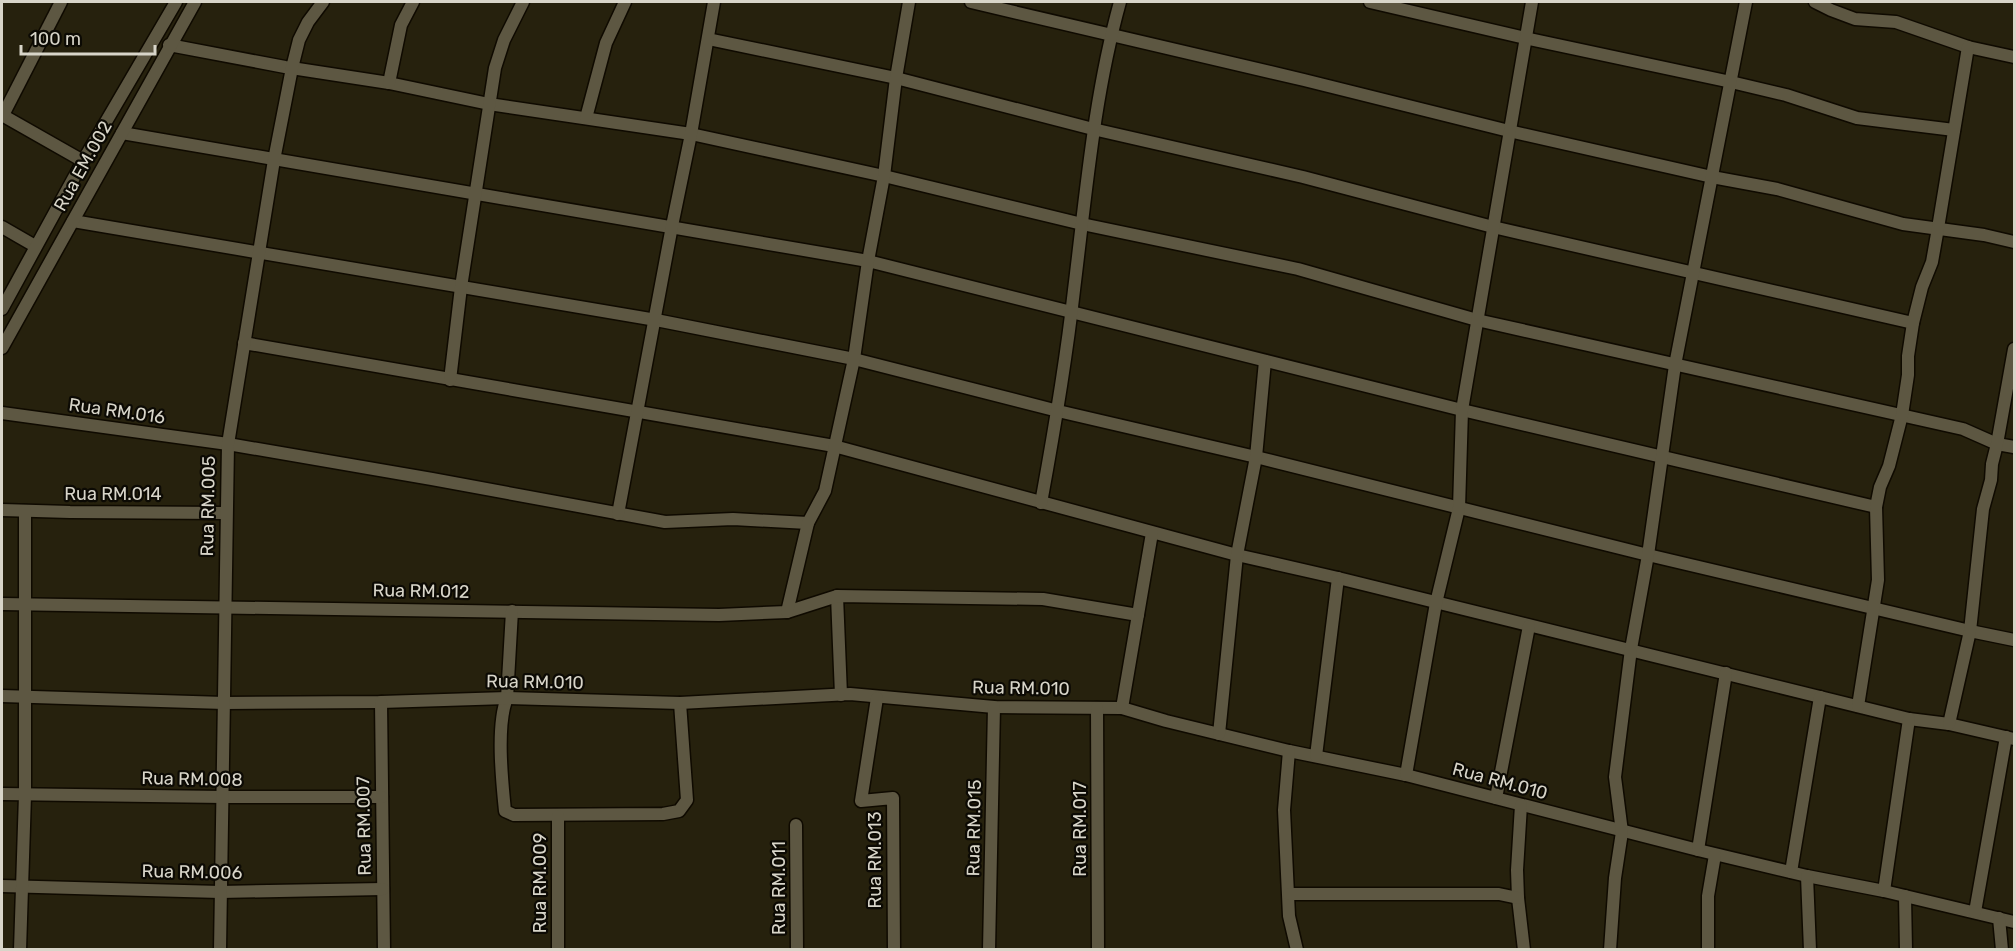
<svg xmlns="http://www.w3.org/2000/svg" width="2016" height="951" font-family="Rubik,sans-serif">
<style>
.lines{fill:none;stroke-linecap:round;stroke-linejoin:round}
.minor-casing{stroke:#0f0a00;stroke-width:15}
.minor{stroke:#5d5742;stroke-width:12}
.labels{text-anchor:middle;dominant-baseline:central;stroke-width:4.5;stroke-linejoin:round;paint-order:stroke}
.street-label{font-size:18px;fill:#d8d5c9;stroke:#0c0a04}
</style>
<rect width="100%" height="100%" fill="#26210d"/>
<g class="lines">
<defs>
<g id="minor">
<path d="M971 2 1304 80 1509 131 1712 177 1777 189 1903 224 1984 235 2014 242"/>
<path d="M1370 2 1525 38 1731 82 1786 95 1857 118 1954 130"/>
<path d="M1815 2 1831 10 1855 19 1896 22 1968 47 2014 57"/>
<path d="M708 39 896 78 1093 129 1303 177 1493 227 1913 323"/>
<path d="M169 45 285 67 389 83 489 104 691 134 884 176 1082 224 1298 269 1477 320 1963 429 1997 444 2014 447"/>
<path d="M389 83 401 25 413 2"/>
<path d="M2 115 83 161"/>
<path d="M3 115 61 2"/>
<path d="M586 118 606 43 625 2"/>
<path d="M122 133 868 261 1462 410 1876 507"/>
<path d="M73 221 656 320 854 359 1058 411 1256 457 1648 555 1970 631 2014 640"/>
<path d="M2 227 35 246"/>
<path d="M2 309 83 161 176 2"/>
<path d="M244 343 834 446 1237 555 1338 578 1909 719 1949 724 2014 739"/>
<path d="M2 348 195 2"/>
<path d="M450 380 461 287 495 68 504 40 523 2"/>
<path d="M2 413 228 444 432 479 665 522 733 519 808 523"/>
<path d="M1041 503C1054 432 1066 362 1074 290 1086 193 1094 96 1120 2"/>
<path d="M2 510 70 512 225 513"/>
<path d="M618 514 672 226 691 134 714 2"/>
<path d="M837 596 841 695"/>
<path d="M2 604 719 615 787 612 837 596 1043 599 1138 615"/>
<path d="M512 611 507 698C496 725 502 781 505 811L514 815 663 814 679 811 687 800 680 703"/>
<path d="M787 612 808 523 825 491 854 359 868 261 884 176 896 78 909 2"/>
<path d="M2 696 224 703 381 702 507 698 680 703 850 694 994 707 1122 708 1166 721 1289 751 1406 775 1698 850 1807 876 1884 891 2014 922"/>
<path d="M877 698 861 801 893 798 894 950"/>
<path d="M381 702 384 950"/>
<path d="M1858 706 1878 580 1876 507 1880 487 1889 466 1902 415 1908 375V356L1913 323 1922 287 1932 262 1938 228 1968 47"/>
<path d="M1097 708 1098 950"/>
<path d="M1122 708 1152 533"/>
<path d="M1949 724 1970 631 1983 509 1991 480 1992 464 1997 444 2014 349"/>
<path d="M1219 734 1237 555 1256 457 1265 361"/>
<path d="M1289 751 1284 810 1289 916 1297 950"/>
<path d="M1316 756 1338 578"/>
<path d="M1406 775 1436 603 1459 508 1462 410 1532 2"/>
<path d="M2 794 223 797H382"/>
<path d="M1496 798 1529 626"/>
<path d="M1521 805 1517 870 1518 898 1524 950"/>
<path d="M558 816V950"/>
<path d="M796 825 797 950"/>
<path d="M1698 850 1726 673"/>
<path d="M1791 872 1820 697"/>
<path d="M1807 876 1810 950"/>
<path d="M2 886 220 892 383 889"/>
<path d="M1884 891 1909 719"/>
<path d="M1289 894H1499L1518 898"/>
<path d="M1905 896 1906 950"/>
<path d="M1975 912 2006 737"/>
<path d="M1999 918 2002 950"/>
<path d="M20 950 25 795V511"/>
<path d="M220 950 228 444 274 160 292 68 299 40 308 22 323 2"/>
<path d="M989 950 994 707"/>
<path d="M1610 950 1615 878 1622 832 1615 777 1631 649 1648 555 1675 365 1746 2"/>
<path d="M1708 950V896L1715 855"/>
</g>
</defs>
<use href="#minor" class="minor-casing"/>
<use href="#minor" class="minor"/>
</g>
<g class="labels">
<g class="street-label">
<text transform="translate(83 166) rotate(-61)">Rua EM.002</text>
<text transform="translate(117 411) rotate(8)">Rua RM.016</text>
<text x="113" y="494">Rua RM.014</text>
<text transform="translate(208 506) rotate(-89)">Rua RM.005</text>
<text transform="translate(421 591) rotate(1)">Rua RM.012</text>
<text transform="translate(535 682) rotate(1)">Rua RM.010</text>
<text transform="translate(1021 688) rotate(1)">Rua RM.010</text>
<text transform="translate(192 779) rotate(1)">Rua RM.008</text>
<text transform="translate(1500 781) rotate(15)">Rua RM.010</text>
<text transform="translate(364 826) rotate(-91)">Rua RM.007</text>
<text transform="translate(974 828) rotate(-89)">Rua RM.015</text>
<text transform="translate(1080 829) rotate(-90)">Rua RM.017</text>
<text transform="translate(875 860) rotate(-90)">Rua RM.013</text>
<text transform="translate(192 872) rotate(1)">Rua RM.006</text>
<text transform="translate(540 883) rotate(-90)">Rua RM.009</text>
<text transform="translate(779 888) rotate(-90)">Rua RM.011</text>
</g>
</g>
<rect width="2016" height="951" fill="none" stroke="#d8d5c9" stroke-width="6"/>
<path d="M21 45v9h134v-9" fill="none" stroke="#d8d5c9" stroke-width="3"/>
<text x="30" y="45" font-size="18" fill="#d8d5c9" stroke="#0c0a04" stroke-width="4.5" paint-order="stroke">100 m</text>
</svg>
